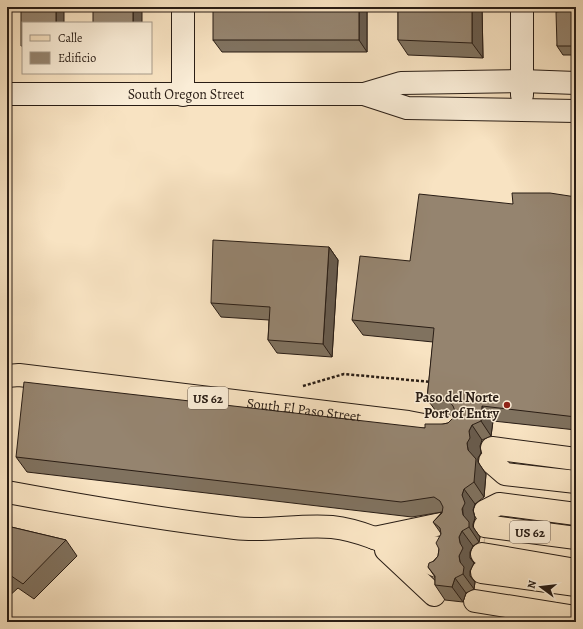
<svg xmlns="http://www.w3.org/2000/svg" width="583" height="629" font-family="Alegreya,serif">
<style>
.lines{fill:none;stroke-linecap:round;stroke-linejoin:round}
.primary-tunnel{stroke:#cfbb9f;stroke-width:22;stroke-dasharray:22 11;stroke-linecap:butt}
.secondary-casing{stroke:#291d15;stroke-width:24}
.primary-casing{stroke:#291d15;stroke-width:24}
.path{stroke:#291d15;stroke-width:2.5;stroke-dasharray:3 2;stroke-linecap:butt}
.secondary{stroke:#faedd7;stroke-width:22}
.primary{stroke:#f8e3c2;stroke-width:22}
.wall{fill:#80725f;stroke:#291d15}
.shaded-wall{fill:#685c4e;stroke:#291d15}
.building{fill:#95846f;stroke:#291d15}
.poi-dot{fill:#8f2418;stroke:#faedd7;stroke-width:1.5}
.labels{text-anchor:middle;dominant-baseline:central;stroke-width:3;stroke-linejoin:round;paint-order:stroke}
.shield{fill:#faedd7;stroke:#685b4f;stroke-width:1}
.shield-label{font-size:13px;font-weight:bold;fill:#291d15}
.street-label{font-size:14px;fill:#291d15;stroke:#faedd7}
.poi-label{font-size:14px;font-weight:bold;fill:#291d15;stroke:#faedd7;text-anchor:end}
</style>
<rect width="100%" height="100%" fill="#f8e3c2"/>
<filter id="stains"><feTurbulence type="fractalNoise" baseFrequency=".005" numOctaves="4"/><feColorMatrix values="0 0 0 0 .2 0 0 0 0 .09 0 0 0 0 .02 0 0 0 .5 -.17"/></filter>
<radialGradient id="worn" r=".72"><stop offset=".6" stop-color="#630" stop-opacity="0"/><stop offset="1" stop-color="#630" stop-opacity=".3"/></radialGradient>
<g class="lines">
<path class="primary-tunnel" d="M451 537 485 541"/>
<defs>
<g id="secondary">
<path d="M183 7V95"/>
<path id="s1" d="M7 94H364L401 83 522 81 576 83"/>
<path d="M364 94 407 108 576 111"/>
<path d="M522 95V7"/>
</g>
<g id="primary">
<path id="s2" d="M7 376 19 375 408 422 434 427H453"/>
<path d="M492 448 576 459"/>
<path d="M490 461 505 474 576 482"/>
<path d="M7 492C83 506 159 519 235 528 267 532 300 524 332 527 369 531 404 552 437 566"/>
<path d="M485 511 499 504 576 514"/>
<path d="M485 526 576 538"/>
<path d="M374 538 441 524"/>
<path d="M399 542 439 548"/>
<path d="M386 550 434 595"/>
<path d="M482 554 576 570"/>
<path d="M482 572 576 585"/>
<path d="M475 601 576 617"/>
</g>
</defs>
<use href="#secondary" class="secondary-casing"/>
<use href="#primary" class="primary-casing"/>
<path class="path" d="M303 386 344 374 431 382"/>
<use href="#secondary" class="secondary"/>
<use href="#primary" class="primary"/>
</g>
<g class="wall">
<path d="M367 7V52H222L213 40Z"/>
<path d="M398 7H482L483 58 408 55 398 40Z"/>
<path d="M576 7V55H563L557 46 562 11Z"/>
<path d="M576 197V430L493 421 491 436 482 440 480 446 481 453 478 458V462L486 474 484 497 475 504 473 510 475 518 473 524V527L480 537 479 542 473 546 470 552V558L474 563 470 571V576L475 582 474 589 466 593 463 602 445 600 435 585V577L428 567 438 556 441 534 440 532 433 522 442 512 412 517 27 472 16 457 425 428 448 423 453 418 454 416 438 414 427 399 433 342 363 335 352 320 410 261 513 204Z"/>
<path d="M329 247 338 260 332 357 277 353 268 340 269 320 221 317 211 303Z"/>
<path d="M7 526 66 540 77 556 34 599 18 588 7 598Z"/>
</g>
<g class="shaded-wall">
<rect x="56" y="7" width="8" height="16"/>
<rect x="133" y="7" width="9" height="16"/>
<path d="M359 7H367V52L359 40Z"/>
<path d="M472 7H482L483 58 472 43Z"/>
<path d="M329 247 338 260 332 357 323 344Z"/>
<path d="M482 406 493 421 491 436 481 421Z"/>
<path d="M472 425 482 440 480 446 481 453 478 458V462L486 474 484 497 474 482 468 450 467 443 469 431Z"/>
<path d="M464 489 475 504 473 510 475 518 473 524V527L480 537 479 542 469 527 463 515 462 495Z"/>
<path d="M462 531 473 546 470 552V558L474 563 470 571V576L475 582 474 589 463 574 460 562 459 556 460 543 459 537Z"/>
<path d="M455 578 466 593 463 602 452 587Z"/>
</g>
<g class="building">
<path d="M21 7H56V23H23V46H21Z"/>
<rect x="93" y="7" width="40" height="16"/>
<rect x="213" y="7" width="146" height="33"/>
<path d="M398 7H472V43L398 40Z"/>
<path d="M562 7H576V46H557L556 12 562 11Z"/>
<path d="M512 193H550L576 197V417L482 406 481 421 472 425 469 431 470 438 467 443 468 450 476 459 474 482 464 489 462 495 465 503 462 509 463 515 469 522V527L462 531 459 537 460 543 463 548 459 556 460 562 464 567 463 574 455 578 452 587 435 585V576L428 567 429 563 434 561 438 556 439 549 436 543 441 534 440 528 433 522 442 513 443 507 440 501 434 497 401 502 16 457 24 382 425 428V424H443L448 423 453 418 455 411 453 406 449 401 427 399 434 328 352 320 360 256 410 261 419 194 513 204Z"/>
<path d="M213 240 329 247 323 344 268 340 270 307 211 303Z"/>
<path d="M7 526 66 540 23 584 7 573Z"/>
</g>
<circle class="poi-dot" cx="507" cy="405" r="4"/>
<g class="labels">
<g class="shield">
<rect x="188" y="387" width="40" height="22" rx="3"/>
<rect x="510" y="521" width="40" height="22" rx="3"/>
</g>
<g class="shield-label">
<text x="208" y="398">US 62</text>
<text x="530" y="532">US 62</text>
</g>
<g class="street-label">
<text stroke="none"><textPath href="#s1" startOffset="179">South Oregon Street</textPath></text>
<text stroke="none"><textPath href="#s2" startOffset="299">South El Paso Street</textPath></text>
</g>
<g class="poi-label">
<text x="499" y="397">Paso del Norte<tspan x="499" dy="16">Port of Entry</tspan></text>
</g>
</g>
<rect width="583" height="629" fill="none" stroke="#f8e3c2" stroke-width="24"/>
<rect x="8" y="8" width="567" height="613" fill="none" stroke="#291d15" stroke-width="2"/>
<rect x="12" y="12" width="559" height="605" fill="none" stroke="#291d15"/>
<rect x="22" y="22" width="130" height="52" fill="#faedd7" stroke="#a69a89"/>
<rect x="30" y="35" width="20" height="6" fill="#f8e3c2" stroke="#a69a89"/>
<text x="58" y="42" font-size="12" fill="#291d15">Calle</text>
<rect x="30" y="52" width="20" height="12" fill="#95846f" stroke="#a69a89"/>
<text x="58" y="62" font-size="12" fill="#291d15">Edificio</text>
<g transform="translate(541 587) rotate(285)" stroke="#faedd7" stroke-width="3" paint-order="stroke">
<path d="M0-3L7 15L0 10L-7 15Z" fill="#291d15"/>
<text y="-6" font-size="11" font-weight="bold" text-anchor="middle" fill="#291d15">N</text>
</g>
<rect width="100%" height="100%" filter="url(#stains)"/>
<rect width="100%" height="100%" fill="url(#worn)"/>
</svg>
